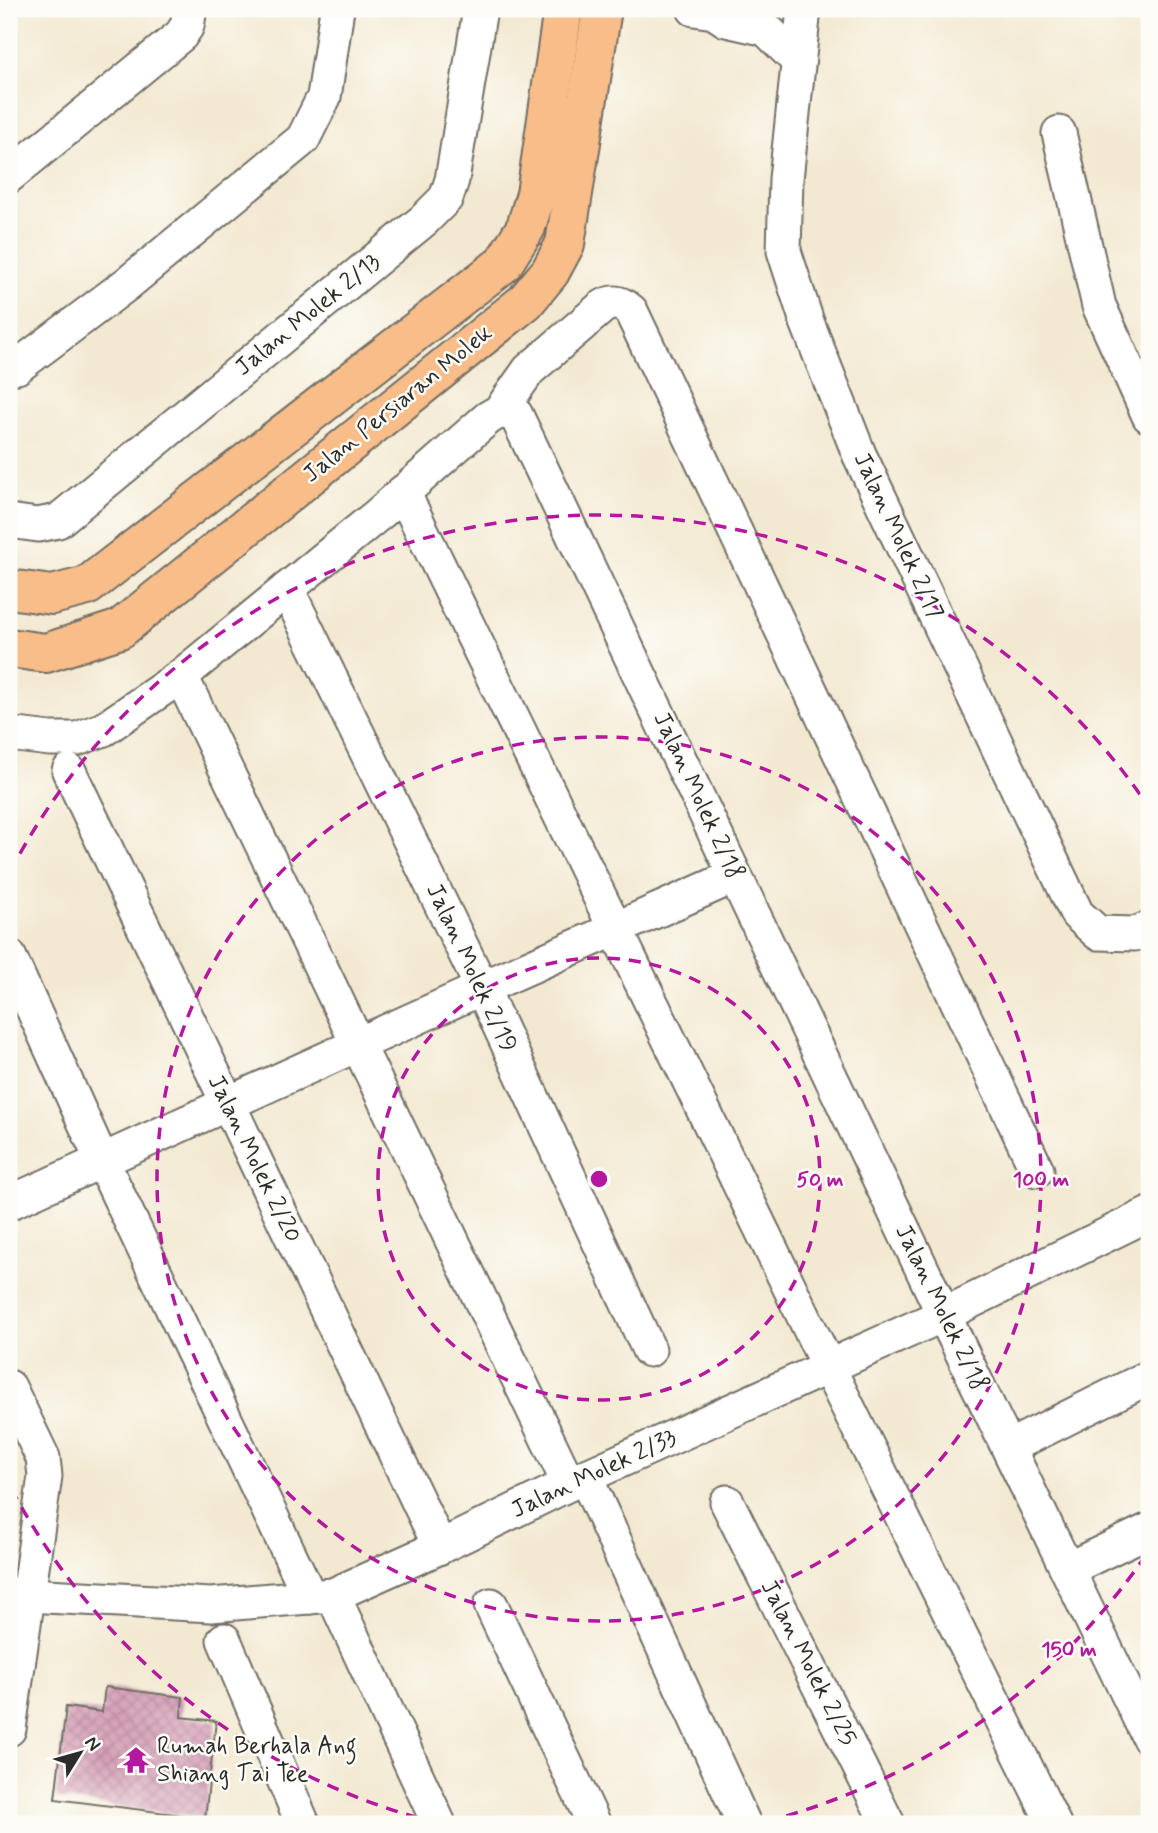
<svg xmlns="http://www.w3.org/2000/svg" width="1158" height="1833" font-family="Mynerve,sans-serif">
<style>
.building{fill:url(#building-cross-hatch)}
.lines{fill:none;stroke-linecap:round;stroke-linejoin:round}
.minor-casing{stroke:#716e65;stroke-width:37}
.major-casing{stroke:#716e65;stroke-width:42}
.minor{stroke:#fff;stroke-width:33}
.major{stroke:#f8bd89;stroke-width:38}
.ring{fill:none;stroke:#b5179e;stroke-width:3.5;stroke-dasharray:12 9}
.labels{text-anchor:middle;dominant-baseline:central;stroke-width:5;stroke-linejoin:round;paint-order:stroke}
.street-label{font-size:24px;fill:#2b2b2b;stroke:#fdfcf7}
.poi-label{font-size:24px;fill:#2b2b2b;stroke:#fdfcf7;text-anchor:start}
.centre{fill:#b5179e;stroke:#fdfcf7;stroke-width:3.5}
.ring-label{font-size:21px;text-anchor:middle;font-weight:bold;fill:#b5179e;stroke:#fdfcf7;stroke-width:5;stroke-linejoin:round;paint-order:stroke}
</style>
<defs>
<pattern id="building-cross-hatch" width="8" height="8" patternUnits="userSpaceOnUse" patternTransform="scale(1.75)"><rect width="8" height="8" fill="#d193b0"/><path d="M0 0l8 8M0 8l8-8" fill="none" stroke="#aa788f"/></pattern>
</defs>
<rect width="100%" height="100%" fill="#fdfcf7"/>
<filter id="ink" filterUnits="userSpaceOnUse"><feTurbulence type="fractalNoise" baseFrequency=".0143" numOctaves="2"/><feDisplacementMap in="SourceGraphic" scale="14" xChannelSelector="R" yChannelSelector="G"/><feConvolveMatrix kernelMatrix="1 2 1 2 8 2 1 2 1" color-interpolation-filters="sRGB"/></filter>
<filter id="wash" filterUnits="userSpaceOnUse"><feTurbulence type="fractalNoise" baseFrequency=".00686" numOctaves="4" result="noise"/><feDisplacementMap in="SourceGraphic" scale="28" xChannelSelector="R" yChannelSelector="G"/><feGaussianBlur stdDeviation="1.57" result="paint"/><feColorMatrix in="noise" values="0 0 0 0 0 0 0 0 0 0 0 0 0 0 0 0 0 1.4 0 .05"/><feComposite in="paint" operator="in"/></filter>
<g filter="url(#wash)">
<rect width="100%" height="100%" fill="#f3e9d1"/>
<g id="blocks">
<path class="building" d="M105 1687 183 1697 181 1717 216 1721 205 1818 55 1799 66 1707 102 1712Z"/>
</g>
</g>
<g filter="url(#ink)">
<use href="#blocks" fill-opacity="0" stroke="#716e65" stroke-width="2"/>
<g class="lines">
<defs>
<g id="minor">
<path d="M694 9 714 12 726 20 766 29 798 61"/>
<path d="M804 9 786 179 784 251 807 322 859 454 1077 914 1098 933 1135 934 1149 928"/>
<path d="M1059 133 1099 306 1149 416"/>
<path d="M9 176 181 35 187 26 190 9"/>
<path d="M9 367H17L127 284 303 139 324 97 337 9"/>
<path d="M500 411 529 370 601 308C612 300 621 302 631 311L1037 1170"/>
<path d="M403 492 839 1389 1054 1824"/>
<path d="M9 521 38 525 58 521 424 220 446 198 452 180 480 9"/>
<path d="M287 589 482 988 649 1350"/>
<path d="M181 676 569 1484"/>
<path d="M9 734 50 739H77L104 729 181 676 380 513 488 418 500 411 516 415 951 1330 1149 1738"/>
<path d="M69 771 440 1547"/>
<path d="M9 956 102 1161 310 1597"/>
<path d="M9 1203 482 988 735 876"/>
<path d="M9 1387 43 1458 45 1476 9 1729"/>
<path d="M1009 1447 1149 1377"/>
<path d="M585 1476 744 1824"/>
<path d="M727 1502 888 1824"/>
<path d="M1068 1569 1149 1530"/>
<path d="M9 1594 211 1605 333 1595 440 1547 569 1484 943 1315 1149 1214"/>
<path d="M333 1595 439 1824"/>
<path d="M491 1605 594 1824"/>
<path d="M224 1640 303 1824"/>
</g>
<g id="major">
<path d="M9 589 52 595 87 586 503 264 526 227 536 194 563 9"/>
<path d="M9 648 46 653 120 629 525 302 550 272 565 244 602 9"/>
</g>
</defs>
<use href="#minor" class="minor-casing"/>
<use href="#major" class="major-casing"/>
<use href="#minor" class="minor"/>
<use href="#major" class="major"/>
</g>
</g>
<g class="ring">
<circle cx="599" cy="1179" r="221"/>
<circle cx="599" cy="1179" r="442"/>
<path d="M1146 1555A664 664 0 0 1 760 1823M438 1823A664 664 0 0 1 10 1486M10 872A664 664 0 0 1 1146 803"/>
</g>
<defs>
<symbol id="temple-bare" viewBox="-9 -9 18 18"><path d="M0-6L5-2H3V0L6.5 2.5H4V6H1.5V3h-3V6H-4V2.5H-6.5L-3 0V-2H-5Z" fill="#b5179e" stroke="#fdfcf7" stroke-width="2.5" paint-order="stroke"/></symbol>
</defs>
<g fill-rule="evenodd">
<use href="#temple-bare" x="117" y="1741" width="38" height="38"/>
</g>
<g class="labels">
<g class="street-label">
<text transform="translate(308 315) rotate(-39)">Jalan Molek 2/13</text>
<text transform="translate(398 404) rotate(-39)">Jalan Persiaran Molek</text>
<text transform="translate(898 536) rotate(65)">Jalan Molek 2/17</text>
<text transform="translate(698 796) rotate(65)">Jalan Molek 2/18</text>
<text transform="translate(471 968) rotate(65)">Jalan Molek 2/19</text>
<text transform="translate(254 1159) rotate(64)">Jalan Molek 2/20</text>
<text transform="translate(941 1308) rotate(64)">Jalan Molek 2/18</text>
<text transform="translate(594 1474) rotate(-25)">Jalan Molek 2/33</text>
<text transform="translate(808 1663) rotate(63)">Jalan Molek 2/25</text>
</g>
<g class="poi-label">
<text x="157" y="1746">Rumah Berhala Ang<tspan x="157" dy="28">Shiang Tai Tee</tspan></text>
</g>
</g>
<circle cx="599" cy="1179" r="10" class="centre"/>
<g class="ring-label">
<text x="820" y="1186">50 m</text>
<text x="1041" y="1186">100 m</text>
<text x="1069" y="1656">150 m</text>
</g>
<rect width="1158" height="1833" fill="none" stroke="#fdfcf7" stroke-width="35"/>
<g transform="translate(80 1753) rotate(53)" stroke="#fdfcf7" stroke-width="5" paint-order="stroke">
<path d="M0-5L12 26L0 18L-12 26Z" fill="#2b2b2b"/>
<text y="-10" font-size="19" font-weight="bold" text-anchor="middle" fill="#2b2b2b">N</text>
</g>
</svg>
